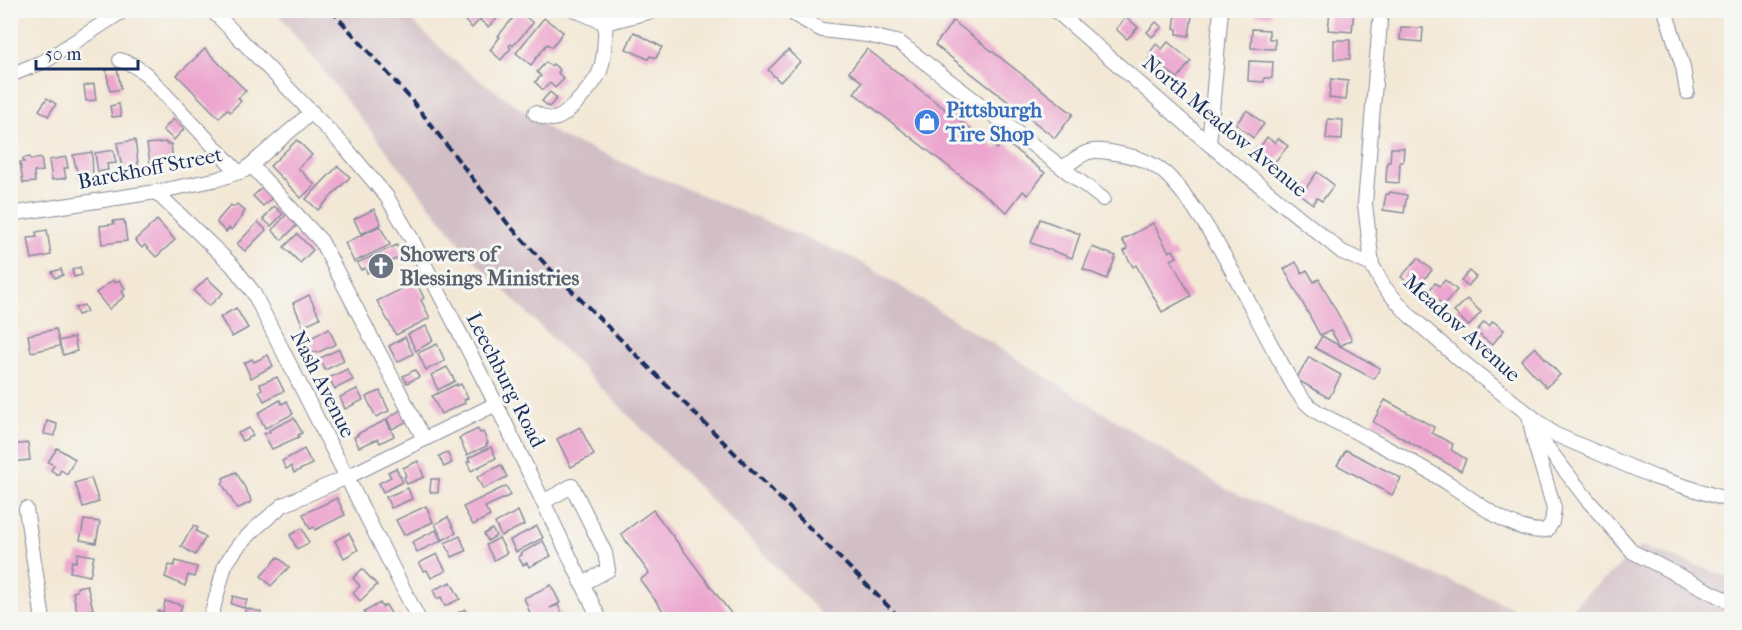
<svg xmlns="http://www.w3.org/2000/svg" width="1742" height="630" font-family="'IM FELL French Canon',serif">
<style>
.industrial{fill:#d2bec5}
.building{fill:#eca5ce}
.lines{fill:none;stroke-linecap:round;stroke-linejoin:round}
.minor-casing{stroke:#878c9a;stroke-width:16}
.minor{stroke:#fff;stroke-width:14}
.rail{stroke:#1b2f5e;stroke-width:4;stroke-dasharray:9 4.5;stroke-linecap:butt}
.labels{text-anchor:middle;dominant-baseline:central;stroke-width:6;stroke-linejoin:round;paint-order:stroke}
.shop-label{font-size:21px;font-weight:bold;fill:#366cbe;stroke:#f6f6f2;text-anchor:start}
.street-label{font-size:21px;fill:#1b2f5e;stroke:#f6f6f2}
.worship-label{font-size:21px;font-weight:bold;fill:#5b616d;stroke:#f6f6f2;text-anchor:start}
</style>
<rect width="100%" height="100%" fill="#f6f6f2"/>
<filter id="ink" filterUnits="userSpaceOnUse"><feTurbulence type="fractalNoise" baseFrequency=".0167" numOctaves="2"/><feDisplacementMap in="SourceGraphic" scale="12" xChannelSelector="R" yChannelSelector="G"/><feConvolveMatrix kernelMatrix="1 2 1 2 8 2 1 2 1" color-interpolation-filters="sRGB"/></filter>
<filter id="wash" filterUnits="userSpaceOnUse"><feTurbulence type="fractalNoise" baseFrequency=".008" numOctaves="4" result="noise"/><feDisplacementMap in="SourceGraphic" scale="24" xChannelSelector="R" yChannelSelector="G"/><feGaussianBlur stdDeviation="1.35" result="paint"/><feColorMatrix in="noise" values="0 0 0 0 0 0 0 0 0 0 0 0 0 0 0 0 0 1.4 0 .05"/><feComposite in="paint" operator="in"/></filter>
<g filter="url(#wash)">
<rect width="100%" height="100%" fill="#f3e8d5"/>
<g class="industrial">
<path d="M276 11H401L459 65 559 136 856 259 1228 490 1541 619H824L812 604 591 377 471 257Z"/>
<path d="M1642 546 1731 578V619L1557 620Z"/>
</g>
<g id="blocks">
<g class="building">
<path d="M474 10 482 17 472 28 465 21Z"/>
<path d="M489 10H506L488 27 480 20Z"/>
<path d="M1255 10H1272L1271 16 1255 15Z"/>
<path d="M1330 10H1354L1352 32 1328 30Z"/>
<path d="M519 11 533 23 513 46 511 44 509 46 511 48 501 60 490 50 500 37 498 36Z"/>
<path d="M1176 13 1192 15 1189 36 1177 34V29L1174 28Z"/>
<path d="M1126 17 1138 27 1127 39 1116 29Z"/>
<path d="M544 18 563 32 552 47 547 44 531 65 516 53Z"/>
<path d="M953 21 1073 114 1055 138 935 45Z"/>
<path d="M1156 22 1162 27 1152 37 1147 32Z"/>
<path d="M1401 27 1423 28 1422 42 1400 40Z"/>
<path d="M1252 29 1269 30V39H1275V49L1251 48Z"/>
<path d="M634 32 662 47 656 58 650 56 648 59 626 49Z"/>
<rect x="1334" y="40" width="16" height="19"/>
<path d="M1168 42 1191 61 1178 78 1163 68 1161 70 1148 60 1151 56 1149 54 1156 44 1162 49Z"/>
<path d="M205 49 246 91 238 98 241 101 230 112 227 109 219 118 177 75Z"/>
<path d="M867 49 997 149 1004 141 1045 173 1028 195 1023 191 1007 212 854 93 862 82 849 72Z"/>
<path d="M788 50 800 62 780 82 768 70Z"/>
<path d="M1249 61 1273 62 1272 78H1264V82L1248 81Z"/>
<path d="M546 62 551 66 553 64 560 70 558 73 564 79 555 88 550 83 543 90 535 82 541 76 537 72Z"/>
<path d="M117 68 121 89 110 91 106 70Z"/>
<path d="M1331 79 1348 81 1346 100 1329 98Z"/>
<path d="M94 84 96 100 86 101 84 86Z"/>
<path d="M550 92 557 98 549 107 542 101Z"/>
<path d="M47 98 56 104 48 116 39 110Z"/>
<path d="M119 104 121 116 112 117 110 106Z"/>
<path d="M1247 110 1264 124 1253 138 1236 124Z"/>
<path d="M173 119 184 129 174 140 163 130Z"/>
<path d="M1328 119 1343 120 1342 140 1326 139Z"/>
<path d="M1267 137 1275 143 1278 138 1288 146 1273 164 1257 151Z"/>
<path d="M135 140 139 170 123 173 117 143Z"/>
<path d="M297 140 312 155 298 168 315 185 301 198 270 166Z"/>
<path d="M166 142V144H171L173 160 150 163 147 144Z"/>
<path d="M1391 148H1404L1403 162H1400L1399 183 1386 182 1387 162H1390Z"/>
<path d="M113 150 116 163 107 164 108 170 98 172 95 153Z"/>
<path d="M92 152 93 178 79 180 73 155Z"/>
<path d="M30 157 31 160 41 158 43 171 34 172 35 182 23 183 20 162H24L23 158Z"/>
<path d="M66 157 68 168H64L66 178 52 180 49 160Z"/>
<path d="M338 166 350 177 318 210 306 199Z"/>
<path d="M1317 172 1334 185 1322 201 1317 198 1313 204 1301 195Z"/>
<path d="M264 186 274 196 263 206 253 196Z"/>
<path d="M1390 192 1407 195 1404 213 1383 210 1386 194H1389Z"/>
<path d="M237 204 245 211 242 215 243 216 231 230 229 228 226 232 217 223 218 220 231 205 234 207Z"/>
<path d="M274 206 283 214 271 226 263 219Z"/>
<path d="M374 209 381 224 361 234 354 219Z"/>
<path d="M287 214 297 225 282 240 272 230Z"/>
<path d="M1040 219 1080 234 1072 258 1031 243Z"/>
<path d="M124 220 127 241 102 244 100 226 114 224 113 221Z"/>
<path d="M157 220 175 240 156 257 145 245 142 248 135 240Z"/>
<path d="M258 222 266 230 245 251 237 244Z"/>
<path d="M1153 223 1169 252 1173 250 1177 257 1171 260 1191 296 1162 312 1136 265 1133 267 1124 251 1128 249 1122 240Z"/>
<path d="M380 226 390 245 354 262 345 243Z"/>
<path d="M47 230 51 255 32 259 28 238 37 237 36 232Z"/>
<path d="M10 234 15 256 10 257Z"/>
<path d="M297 234 313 250 300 263 284 247Z"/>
<path d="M397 245 402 256 367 273 365 268 361 270 357 263Z"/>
<path d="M1092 247 1116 256 1107 279 1083 269Z"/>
<path d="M1418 258 1432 270 1416 289 1401 277Z"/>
<path d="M1296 262 1302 273 1307 270 1314 282 1319 279 1352 340 1340 346 1331 331 1320 335 1284 269Z"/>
<path d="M80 267 82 275 74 277 72 270Z"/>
<path d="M61 269 63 275 55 278 52 272Z"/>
<path d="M1469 271 1476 277 1468 286 1461 281Z"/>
<path d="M207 278 223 293 209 306 194 291Z"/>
<path d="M113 280 115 283 119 280 125 288 122 291 125 296 109 309 96 293Z"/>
<path d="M1445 280 1457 290 1444 305 1428 292 1435 283 1440 286Z"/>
<path d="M416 282 424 298 421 300 430 318 396 335 377 301Z"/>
<path d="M309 295 320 318 303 326 293 303Z"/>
<path d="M1467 299 1481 312 1469 326 1454 312Z"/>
<path d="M84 305 87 312 78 315 75 308Z"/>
<path d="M236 308 248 328 232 337 220 317Z"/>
<path d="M1493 321 1504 330 1492 345 1476 332 1484 322 1489 326Z"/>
<path d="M426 326 433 341 416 351 408 334Z"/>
<path d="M56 329 60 346 31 352 28 335Z"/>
<path d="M329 329 336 344 317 353 316 351 312 353 307 341 311 340 310 338Z"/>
<path d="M1322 336 1380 368 1374 379 1315 348Z"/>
<path d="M74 337 77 351 63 355 59 341Z"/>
<path d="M405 337 413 354 397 362 389 346Z"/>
<path d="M437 344 445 361 426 370 418 353Z"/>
<path d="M1535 347 1560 375 1546 387 1521 360Z"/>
<path d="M339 349 344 361 325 370 320 358Z"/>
<path d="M268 355 273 366 251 378 244 363 252 359 254 362Z"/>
<path d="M1309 357 1341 375 1329 398 1296 379Z"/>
<path d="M447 367 455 381 438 390 431 375Z"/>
<path d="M347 369 353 380 335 389 329 378Z"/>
<path d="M415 370 419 377 407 383 403 376Z"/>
<path d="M277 377 284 391 264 401 259 391 262 389 260 384Z"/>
<path d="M457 384V386L461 384 468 398 464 400 465 403 441 414 432 396Z"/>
<path d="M357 389 363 400 345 409 340 397Z"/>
<path d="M380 391 389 411 376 417 366 397Z"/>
<path d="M280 400 282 404 287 401 293 414 265 428 258 413Z"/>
<path d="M1385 400 1434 427 1432 433 1453 444 1451 450 1466 459 1461 471 1373 422Z"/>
<path d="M402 409 408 421 392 429 387 419Z"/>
<path d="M294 418 302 433 298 435 299 437 272 449 264 434 270 432 269 430Z"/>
<path d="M386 420 394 436 380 443 378 439 359 447 354 437 358 435 357 434Z"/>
<path d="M47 421 57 424 55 436 44 434Z"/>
<path d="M580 427 594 455 571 467 557 439Z"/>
<path d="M249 428 253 436 242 441 238 433Z"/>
<path d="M478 429 480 433 483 432 488 443 486 444 487 446 467 455 459 438Z"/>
<path d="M28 443 30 460 10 462V445Z"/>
<path d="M491 447 496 458 471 471 467 462 470 461 468 458Z"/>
<path d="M57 448 75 459 67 474 61 470 58 475 51 470 54 465 48 462Z"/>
<path d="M304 449 312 464 294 473 291 466 286 469 282 461Z"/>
<path d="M1346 450 1401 478 1392 495 1337 465Z"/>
<path d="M447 452 452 463 444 467 439 456Z"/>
<path d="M418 461 424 477 407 484 404 477 406 476 403 468Z"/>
<path d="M501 465 507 477 483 489 477 477Z"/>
<path d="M396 468 403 482 383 492 379 483 391 477 388 472Z"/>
<path d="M236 472 250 497 251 502 237 509 222 483 224 481 223 478Z"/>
<path d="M91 478 99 502 83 507 75 483Z"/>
<path d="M431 479H439L438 493 430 492Z"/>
<path d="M506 486 511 495 485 507 490 516 473 525 463 507Z"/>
<path d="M408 488 412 499 391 508 386 497Z"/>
<path d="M337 498 345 515 315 530 314 527 310 529 303 514Z"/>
<path d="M426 506 433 522 404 535 396 520Z"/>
<path d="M653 510 736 620H670L640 580 649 573 621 534Z"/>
<path d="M518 511 524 525 501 536 495 523Z"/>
<path d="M448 517 456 533 443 540 435 524Z"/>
<path d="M84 520 100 522 96 543 80 540Z"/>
<path d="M194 525 198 528 196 531 206 537 195 555 181 546Z"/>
<path d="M537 526 543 538 516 552 510 540Z"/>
<path d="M302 528 309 543 297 549 290 535Z"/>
<path d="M492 529 496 536 488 541 484 534Z"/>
<path d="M436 530 441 541 417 552 412 542Z"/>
<path d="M349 533 358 550 344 558 335 541Z"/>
<path d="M460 536 466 551 452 557 445 543Z"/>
<path d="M499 538 507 553 494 560 486 545Z"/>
<path d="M543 541 551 556 529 567 527 563 523 565 518 557 522 555 521 553Z"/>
<path d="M78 553 94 556 90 576 70 572 72 561 76 562Z"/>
<path d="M437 554 446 571 431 578 427 570 424 571 419 563Z"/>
<path d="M278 557 289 567 271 586 261 576Z"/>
<path d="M176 561 197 567 194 577 188 575 185 586 165 577 169 565 174 566Z"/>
<path d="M362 569 377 585 360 601 353 593 360 586 353 578Z"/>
<path d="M451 582 460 599 445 606 441 597 437 599 433 590Z"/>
<path d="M87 585 93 609 77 612 73 592 77 591V587Z"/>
<path d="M551 585 560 603 550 608 558 605 565 620H533L524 598Z"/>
<path d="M233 596 247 600 244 608 231 604Z"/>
<path d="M165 601 182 605 178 620H156L158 611 163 613Z"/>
<path d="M380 603 382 607 386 605 392 615 388 617 389 619 400 615 402 620H368L364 612Z"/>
<path d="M246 608 261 612 260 620H243Z"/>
<path d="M465 609 468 616 472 614 475 620H444Z"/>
</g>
</g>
</g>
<g filter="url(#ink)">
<use href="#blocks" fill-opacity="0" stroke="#878c9a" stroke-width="1.5"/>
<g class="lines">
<defs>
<g id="minor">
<path d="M212 10 345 147 387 197 409 234 496 404 600 620"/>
<path d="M575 10 605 23 657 10"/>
<path d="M794 10 795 15 822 30 867 35 900 43 1103 199"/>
<path d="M1055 10 1209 144 1342 252 1372 265"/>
<path d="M1381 10 1365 204 1372 265 1384 287 1409 315 1460 360 1554 434 1654 477 1732 501"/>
<path d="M1665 10 1683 67 1687 92"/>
<path d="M120 60 133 65 146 74 238 172"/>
<path d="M10 75 45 61 124 10"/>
<path d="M535 113C541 116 549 121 557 118 568 115 596 82 600 71 607 52 603 30 608 10"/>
<path d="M1209 144 1221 10"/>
<path d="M251 165 321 241 424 439"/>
<path d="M1063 168C1088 149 1090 148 1121 154 1138 157 1156 164 1169 177 1215 226 1246 301 1279 359 1288 375 1297 397 1312 408 1324 418 1342 424 1356 432 1388 449 1420 465 1451 485 1475 501 1517 536 1547 530L1552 522 1554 508 1534 441 1529 415"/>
<path d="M156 192 232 265 253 292 419 620"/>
<path d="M10 214 156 192 218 179 245 170 312 112"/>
<path d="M1537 430 1543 442 1586 498 1633 552 1732 603"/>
<path d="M543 502 572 486 605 553 608 570 582 584"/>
<path d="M26 509 43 620"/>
<path d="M210 620 225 565 238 546 257 527 283 505 347 477 496 404"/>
</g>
</defs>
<use href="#minor" class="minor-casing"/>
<use href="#minor" class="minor"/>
<path class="rail" d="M331 10 410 98 508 224 549 268 902 620"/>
</g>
</g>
<defs>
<symbol id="shop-disc" viewBox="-11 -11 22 22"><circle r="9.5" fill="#3f7fe0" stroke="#f6f6f2"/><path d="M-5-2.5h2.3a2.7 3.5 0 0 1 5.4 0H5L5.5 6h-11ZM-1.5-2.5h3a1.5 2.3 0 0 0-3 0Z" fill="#fff"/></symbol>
<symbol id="church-disc" viewBox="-11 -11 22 22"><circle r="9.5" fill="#6b7280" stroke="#f6f6f2"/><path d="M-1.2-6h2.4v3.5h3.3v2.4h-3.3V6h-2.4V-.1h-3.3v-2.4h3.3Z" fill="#fff"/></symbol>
</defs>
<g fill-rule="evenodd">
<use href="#shop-disc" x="912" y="107" width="30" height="30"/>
<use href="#church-disc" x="366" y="251" width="30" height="30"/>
</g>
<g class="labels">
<g class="shop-label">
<text x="946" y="110">Pittsburgh<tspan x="946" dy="24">Tire Shop</tspan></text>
</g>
<g class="street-label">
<text transform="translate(1225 126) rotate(40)">North Meadow Avenue</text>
<text transform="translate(150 168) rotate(-11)">Barckhoff Street</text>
<text transform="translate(1462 328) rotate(42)">Meadow Avenue</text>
<text transform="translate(506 380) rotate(63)">Leechburg Road</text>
<text transform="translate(323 384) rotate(63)">Nash Avenue</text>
</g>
<g class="worship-label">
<text x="400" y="254">Showers of<tspan x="400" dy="24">Blessings Ministries</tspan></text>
</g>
</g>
<rect width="1742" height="630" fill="none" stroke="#f6f6f2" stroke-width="36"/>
<path d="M36 60v9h102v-9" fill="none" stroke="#1b2f5e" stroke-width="3"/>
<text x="45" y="60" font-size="18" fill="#1b2f5e" stroke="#f6f6f2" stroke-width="4.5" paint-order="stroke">50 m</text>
</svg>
